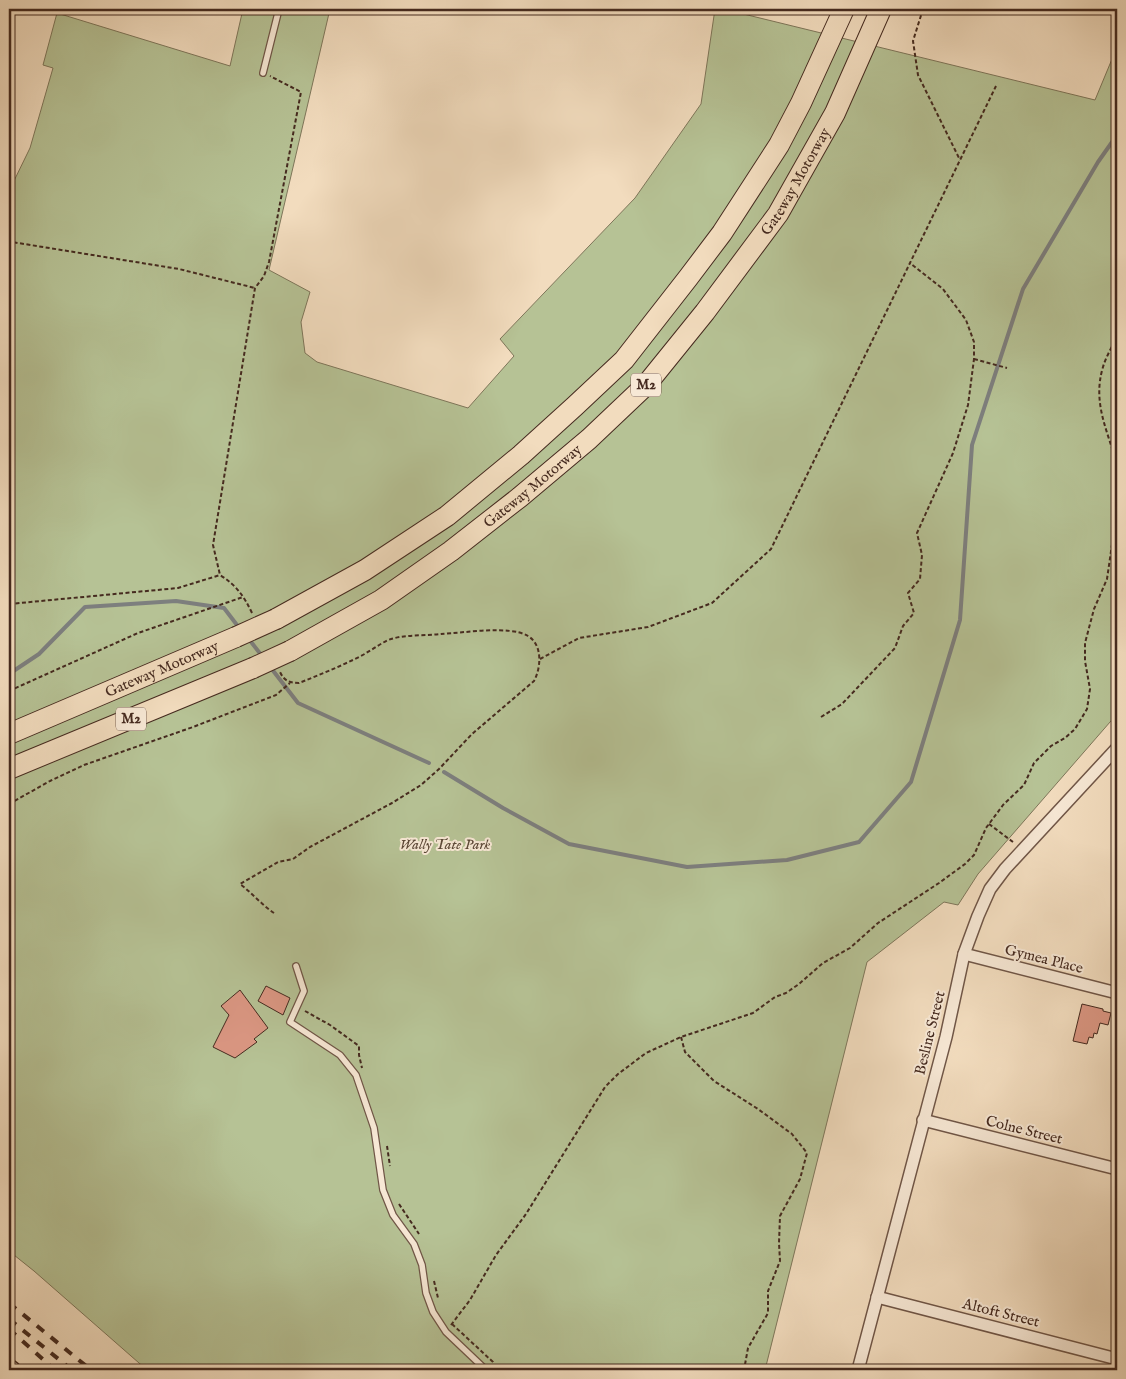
<svg xmlns="http://www.w3.org/2000/svg" width="1126" height="1379" font-family="'IM FELL English',serif">
<style>
.green{fill:#b6c295;stroke:#7e765a}
.lines{fill:none;stroke-linecap:round;stroke-linejoin:round}
.stream{stroke:#7d7f7e;stroke-width:4}
.building{fill:#db9783;stroke:#452a1f}
.lane-casing{stroke:#705647;stroke-width:8}
.street-casing{stroke:#705647;stroke-width:14}
.secondary-casing{stroke:#452a1f;stroke-width:18}
.highway-casing{stroke:#452a1f;stroke-width:22}
.path{stroke:#452a1f;stroke-width:2;stroke-dasharray:4 2.5;stroke-linecap:butt}
.lane{stroke:#f7e8d5;stroke-width:5.5}
.street{stroke:#f7e8d5;stroke-width:11}
.secondary{stroke:#f7e8d5;stroke-width:15}
.highway{stroke:#f2dcbe;stroke-width:20}
.rail{stroke:#452a1f;stroke-width:4;stroke-dasharray:9 9;stroke-linecap:butt}
.highway-bridge-casing{stroke:#452a1f;stroke-width:22;stroke-linecap:butt}
.highway-bridge{stroke:#f2dcbe;stroke-width:20}
.labels{text-anchor:middle;dominant-baseline:central;stroke-width:4;stroke-linejoin:round;paint-order:stroke}
.shield{fill:#f7e8d5;stroke:#7a6356;stroke-width:1}
.shield-label{font-size:14px;font-weight:bold;fill:#452a1f}
.street-label{font-size:15px;fill:#452a1f;stroke:#f7e8d5}
.park-label{font-size:15px;font-style:italic;fill:#5c4837;stroke:#f7e8d5}
</style>
<rect width="100%" height="100%" fill="#f2dcbe"/>
<filter id="stains"><feTurbulence type="fractalNoise" baseFrequency=".004" numOctaves="4"/><feColorMatrix values="0 0 0 0 .2 0 0 0 0 .09 0 0 0 0 .02 0 0 0 .5 -.17"/></filter>
<radialGradient id="worn" r=".72"><stop offset=".6" stop-color="#630" stop-opacity="0"/><stop offset="1" stop-color="#630" stop-opacity=".3"/></radialGradient>
<path class="green" d="M243 9H330L269 270 310 292 301 322 305 353 317 362 468 408 514 356 500 339 635 198 701 104 715 9H723L1095 100 1117 47V714L978 874 958 905 944 902 867 962 765 1370H147L34 1271 9 1251V215L11 187 30 148 53 68 43 65 57 13 230 66Z"/>
<g class="lines">
<g class="stream">
<path d="M248 638 262 656"/>
<path d="M271 668 298 703 429 763"/>
<path d="M9 674 39 654 85 607 176 601 224 608 240 629"/>
<path d="M444 772 503 808 569 844 687 867 787 860 859 842 911 782 960 620 972 445 1023 289 1098 162 1117 135"/>
</g>
</g>
<g class="building">
<path d="M266 986 290 998 283 1015 258 1001Z"/>
<path d="M240 990 268 1028 254 1039 257 1042 235 1058 213 1047 229 1015 221 1006Z"/>
<path d="M1082 1004 1103 1009V1011L1111 1013 1108 1025 1100 1023 1097 1034 1094 1033 1093 1038 1089 1037 1087 1044 1073 1041Z"/>
</g>
<g class="lines">
<defs>
<g id="lane">
<path d="M263 73 279 9"/>
<path d="M296 966 304 991 290 1022 340 1055 356 1075 374 1128 383 1190 393 1215 414 1244 422 1265 426 1293 433 1312 446 1332 486 1370"/>
</g>
<g id="street">
<path d="M964 954 1117 993"/>
<path d="M923 1120 1117 1169"/>
<path d="M877 1297 1117 1359"/>
<path d="M858 1370 946 1037 964 954 978 916 990 889 1005 869 1117 748"/>
</g>
<path id="secondary" d="M9 1367 13 1370"/>
<g id="highway">
<path d="M276 619 365 570 447 516 521 455 575 406 624 360 688 278 722 233 779 145 801 103 844 9"/>
<path id="s1" d="M290 651 381 600 451 551 520 497 589 439 646 385 705 312 778 214 835 113 881 9"/>
<path id="s2" d="M9 734 236 637"/>
<path d="M9 769 253 668"/>
</g>
</defs>
<use href="#lane" class="lane-casing"/>
<use href="#street" class="street-casing"/>
<use href="#secondary" class="secondary-casing"/>
<use href="#highway" class="highway-casing"/>
<g class="path">
<path d="M923 9 913 41 918 75 960 160"/>
<path d="M9 253 12 242 179 269 255 288"/>
<path d="M1117 335C1113 346 1106 356 1103 367 1092 403 1108 431 1117 465"/>
<path d="M974 359 1007 368"/>
<path d="M9 604 178 588 220 575"/>
<path d="M252 613C244 596 236 585 220 575L213 545 255 288 264 276 269 262 301 92 270 76"/>
<path d="M540 659 579 638 648 627 712 603 771 549 996 86"/>
<path d="M9 691 138 633 243 597"/>
<path d="M821 717 842 704 895 648 903 626 914 613 908 593 920 579 922 555 917 533 953 453 968 405 974 359V342L966 320 943 289 910 263"/>
<path d="M9 804 50 781 84 765 193 727 276 695 290 683"/>
<path d="M989 824 1013 842"/>
<path d="M274 913C262 905 252 893 240 884L278 862 293 859 310 847 392 803 421 785 439 769 472 734 534 681C541 668 543 645 528 636 510 625 463 633 441 634 424 636 405 634 388 640 378 645 369 652 359 657 339 667 319 675 299 683 290 683 284 681 280 672"/>
<path d="M305 1011 330 1025 359 1046V1055L362 1068"/>
<path d="M681 1037 685 1052 714 1081 758 1109 792 1134 807 1153 800 1179 780 1216 779 1243 780 1261 768 1291V1313L748 1348 744 1370"/>
<path d="M387 1146 390 1166"/>
<path d="M399 1204 419 1234"/>
<path d="M434 1281 438 1298"/>
<path d="M452 1324 493 1362 497 1370"/>
<path d="M451 1325 470 1300 496 1255 526 1214 605 1087 618 1074 646 1053 681 1037 753 1013 775 997 786 993 799 984 823 963 850 948 878 923 939 883 965 864 974 855 986 828 1003 805 1024 785 1034 763 1051 746 1065 738 1075 729 1087 709 1090 689 1085 661V643L1094 609 1107 579 1117 510"/>
</g>
<use href="#lane" class="lane"/>
<use href="#street" class="street"/>
<use href="#secondary" class="secondary"/>
<use href="#highway" class="highway"/>
<g class="rail">
<path d="M9 1303 91 1370"/>
<path d="M9 1319 72 1370"/>
<path d="M9 1329 55 1370"/>
</g>
<defs>
<g id="highway-bridge">
<path d="M236 637 276 619"/>
<path d="M253 668 290 651"/>
</g>
</defs>
<use href="#highway-bridge" class="highway-bridge-casing"/>
<use href="#highway-bridge" class="highway-bridge"/>
</g>
<g class="labels">
<g class="shield">
<rect x="631" y="373.5" width="30" height="23" rx="4"/>
<rect x="116" y="707.5" width="30" height="23" rx="4"/>
</g>
<g class="shield-label">
<text x="646" y="385">M2</text>
<text x="131" y="719">M2</text>
</g>
<g class="street-label">
<text stroke="none"><textPath href="#s1" startOffset="699">Gateway Motorway</textPath></text>
<text stroke="none"><textPath href="#s1" startOffset="294">Gateway Motorway</textPath></text>
<text stroke="none"><textPath href="#s2" startOffset="166">Gateway Motorway</textPath></text>
<text transform="translate(1044 959) rotate(14)">Gymea Place</text>
<text transform="translate(930 1033) rotate(-76)">Besline Street</text>
<text transform="translate(1024 1130) rotate(14)">Colne Street</text>
<text transform="translate(1001 1313) rotate(14)">Altoft Street</text>
</g>
<g class="park-label">
<text x="445" y="844">Wally Tate Park</text>
</g>
</g>
<rect width="1126" height="1379" fill="none" stroke="#f2dcbe" stroke-width="30"/>
<rect x="10" y="10" width="1106" height="1359" fill="none" stroke="#452a1f" stroke-width="2.5"/>
<rect x="15" y="15" width="1096" height="1349" fill="none" stroke="#452a1f"/>
<rect width="100%" height="100%" filter="url(#stains)"/>
<rect width="100%" height="100%" fill="url(#worn)"/>
</svg>
